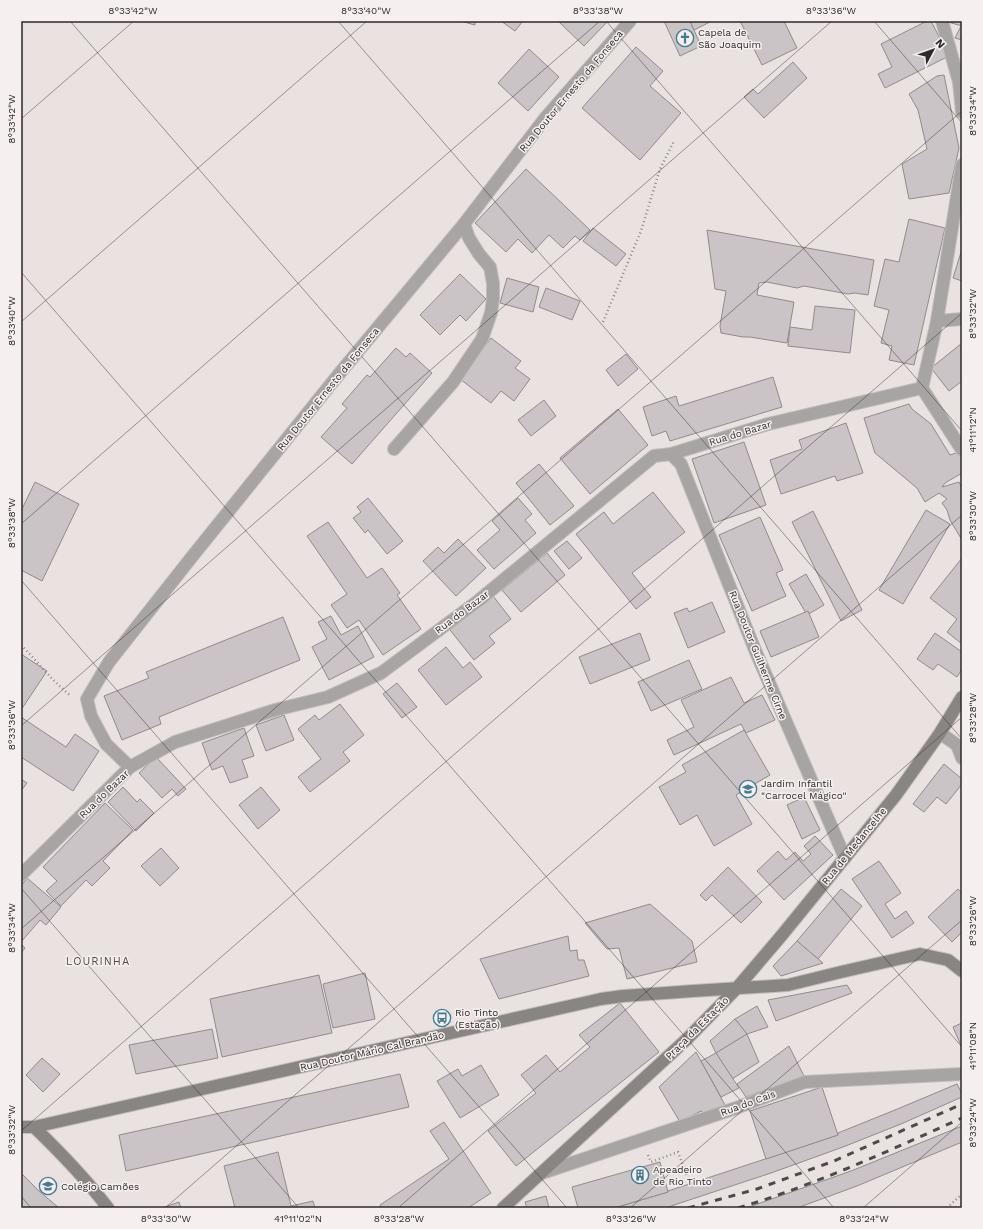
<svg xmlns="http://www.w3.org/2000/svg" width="983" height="1229" font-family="'Work Sans',sans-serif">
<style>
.building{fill:#cac4c6;stroke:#908b8d}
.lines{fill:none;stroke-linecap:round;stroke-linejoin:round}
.lane-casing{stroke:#c3bdbc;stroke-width:14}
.street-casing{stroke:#c3bdbc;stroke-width:14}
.secondary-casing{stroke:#c3bdbc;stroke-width:14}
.path{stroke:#8c8887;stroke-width:2.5;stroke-dasharray:1 3;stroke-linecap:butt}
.lane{stroke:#a7a4a3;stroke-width:12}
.street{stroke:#a7a4a3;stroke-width:12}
.secondary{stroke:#898583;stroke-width:12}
.rail{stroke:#4d4a4a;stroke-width:3;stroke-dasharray:7 7;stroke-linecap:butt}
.ticks{fill:none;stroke:#2c2a2a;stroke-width:1;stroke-opacity:0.45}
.labels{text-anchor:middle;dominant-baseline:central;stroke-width:3;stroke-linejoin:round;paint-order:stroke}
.poi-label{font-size:10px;fill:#2c2a2a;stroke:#f6efef;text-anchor:start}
.street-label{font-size:10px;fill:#2c2a2a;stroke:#f6efef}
.neighbourhood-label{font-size:11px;letter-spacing:1px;fill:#4f4a49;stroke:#f6efef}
.neatline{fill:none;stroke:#2c2a2a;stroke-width:1.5}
.ticks-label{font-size:10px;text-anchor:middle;fill:#2c2a2a}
</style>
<rect width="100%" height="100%" fill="#e9e2e1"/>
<g class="building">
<path d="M460 21H475V25Z"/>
<path d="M501 21H523L515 31Z"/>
<path d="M558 21H608L584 46Z"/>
<path d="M664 21H690L701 46 680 56Z"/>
<path d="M690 21H712L694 30Z"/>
<path d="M740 21H784L797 48 762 65Z"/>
<path d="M927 21H931L949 56 885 88 878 74 892 67 881 44Z"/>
<path d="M947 21H962V26L948 22Z"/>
<path d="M961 26H962V40L955 38Z"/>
<path d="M636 47 663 71 650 86 681 113 640 160 582 108Z"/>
<path d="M529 49 559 77 528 111 498 83Z"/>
<path d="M793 62 807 78 764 118 744 97 753 89 758 94Z"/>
<path d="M944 75 959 148 949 193 909 199 902 164 927 149 918 110 909 94 937 76Z"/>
<path d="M526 169 590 230 580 240 575 236 563 248 549 235 532 253 518 239 506 252 475 223Z"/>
<path d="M909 219 945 228 914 365 889 360 892 346 881 343 889 310 874 306 885 259 899 262Z"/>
<path d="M593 228 626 254 616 266 583 241Z"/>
<path d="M707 230 874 260 868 295 855 293 848 294 804 286 797 288 767 282 759 283 757 295 794 302 787 343 750 337H743L721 333 720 326 726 291 715 289Z"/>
<path d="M962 249V281L953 278Z"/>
<path d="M460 274 486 299 466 321 460 315 440 335 420 315Z"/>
<path d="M507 278 539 287 533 312 500 303Z"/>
<path d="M546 288 580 301 572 320 539 307Z"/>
<path d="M815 306 855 310 850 353 788 346 790 327 812 330Z"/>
<path d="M491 338 521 361 515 368 530 379 514 401 501 391 491 403 460 379Z"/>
<path d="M962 343V381L949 391 931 368Z"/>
<path d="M396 348 406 357 410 353 432 373 352 464 321 437 347 408 342 404 367 375 370 377Z"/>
<path d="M626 354 638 369 618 386 606 370Z"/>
<path d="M773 377 782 407 670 441 666 431 652 436 643 407 676 396 679 406Z"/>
<path d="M544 400 556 416 531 436 518 420Z"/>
<path d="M909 404 912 409 931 424 950 455 959 452 962 458V473L945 483 942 487 959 482 962 488V540L950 520 947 510 942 503 947 499 939 493 925 502 917 488 875 453 864 418Z"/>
<path d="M618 409 648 445 590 494 560 458Z"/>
<path d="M846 423 863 473 837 481 835 476 781 494 770 460 802 449 799 440Z"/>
<path d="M744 442 766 505 714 523 692 459Z"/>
<path d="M539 464 574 506 550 525 516 483Z"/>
<path d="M35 482 79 504 42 581 21 570V511Z"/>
<path d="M653 492 685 532 632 573 651 597 636 609 576 534 604 512 613 524Z"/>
<path d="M368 498 403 541 387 554 368 530 365 533 353 518 361 512 357 507Z"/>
<path d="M518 498 532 514 525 520 536 533 494 569 477 550 500 530 492 521Z"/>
<path d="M926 510 950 524 903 604 879 590Z"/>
<path d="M813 511 862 610 841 621 792 522Z"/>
<path d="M760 517 783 570 776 573 786 596 752 611 719 535Z"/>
<path d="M328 522 367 578 382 568 400 593 397 595 421 629 383 655 359 620 347 628 331 605 347 594 307 536Z"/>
<path d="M458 539 486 568 456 596 423 561 438 547 444 553Z"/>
<path d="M567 541 582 558 569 569 554 551Z"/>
<path d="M547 553 565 575 521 612 502 590Z"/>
<path d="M962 558V644L947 632 957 619 930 598Z"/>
<path d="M806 574 824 605 807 615 789 584Z"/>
<path d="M493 596 511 619 489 636 495 643 474 660 450 630Z"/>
<path d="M712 602 725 632 688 648 674 613 687 608 689 612Z"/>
<path d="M808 611 819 637 771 657 760 631Z"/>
<path d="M331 616 341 635 358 626 374 657 329 680 312 647 327 639 318 622Z"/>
<path d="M283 617 300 660 159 717 161 724 122 740 104 696 149 678 146 672Z"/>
<path d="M640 633 650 660 590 684 579 657Z"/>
<path d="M935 633 962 652V669L957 677 938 664 933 670 917 659Z"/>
<path d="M446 647 463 668 470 662 482 677 446 705 418 670Z"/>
<path d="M21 654 47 671 21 710Z"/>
<path d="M689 660 702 689 651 711 638 682Z"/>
<path d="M731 677 744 703 762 695 775 720 746 733 741 724 674 755 667 740 694 727 681 700Z"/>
<path d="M397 683 417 707 402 718 383 694Z"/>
<path d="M340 704 364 735 343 752 350 761 310 792 298 777 321 759 298 729 315 715 319 720Z"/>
<path d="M284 715 294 740 266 751 256 725Z"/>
<path d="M21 717 66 747 75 734 99 751 73 791 21 757Z"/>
<path d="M244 728 254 756 242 760 248 777 230 783 223 766 212 770 202 743Z"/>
<path d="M744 730 770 775 736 795 752 824 714 846 697 815 680 825 659 787 686 772 682 765Z"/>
<path d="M156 757 186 789 178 796 172 789 162 798 139 773Z"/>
<path d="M944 764 962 779V784L946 804 937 797 924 812 913 804Z"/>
<path d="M21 779 27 783 21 791Z"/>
<path d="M123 787 137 802 140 799 154 813 136 831 108 802Z"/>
<path d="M261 787 280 810 258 829 239 805Z"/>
<path d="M804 797 820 830 802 839 787 805Z"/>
<path d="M105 803 133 830 103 861 110 868 92 886 86 880 61 906 46 891 57 881 43 867Z"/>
<path d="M815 836 833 855 784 900 757 871 778 851 786 860 795 852 803 861 811 854 804 846Z"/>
<path d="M161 848 179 868 160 886 141 866Z"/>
<path d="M879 861 901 893 885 904 895 919 906 911 914 923 892 938 852 879Z"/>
<path d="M728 867 762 902 741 923 712 895 706 901 700 895Z"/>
<path d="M27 878 61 907 46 925 40 920 21 942V886Z"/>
<path d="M841 889 862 906 818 959 797 941Z"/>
<path d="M958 889 962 893V932L952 942 928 917Z"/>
<path d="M650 904 692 941 697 962 627 979 619 948 607 949 585 923Z"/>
<path d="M568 936 570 951 577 950 578 960H584L589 976 499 999 480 959Z"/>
<path d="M797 941 823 963 781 976 773 966Z"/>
<path d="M21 944 25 948 21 953Z"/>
<path d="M365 973 375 1019 333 1028 323 984Z"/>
<path d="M319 975 332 1033 222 1057 210 999Z"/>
<path d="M847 985 852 993 776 1021 768 1000Z"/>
<path d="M620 1003 659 1052 516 1166 488 1131 536 1093 521 1075 546 1055 560 1072 590 1047 579 1035Z"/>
<path d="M757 1006 768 1027 747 1034 735 1019Z"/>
<path d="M735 1019 747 1034 716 1053 710 1041Z"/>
<path d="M962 1023V1048L953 1027Z"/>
<path d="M212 1029 218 1058 136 1074 129 1045Z"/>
<path d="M747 1034 759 1062 732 1079 716 1053Z"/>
<path d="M789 1046 804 1076 746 1097 737 1084Z"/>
<path d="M696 1052 725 1105 704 1115 701 1111 680 1122 659 1087Z"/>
<path d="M716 1053 739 1088 721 1097 701 1061Z"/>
<path d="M42 1058 60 1074 43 1092 26 1075Z"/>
<path d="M481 1065 499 1095 460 1118 437 1081 458 1069 462 1076Z"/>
<path d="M400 1074 409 1107 126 1171 119 1135Z"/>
<path d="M957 1084 962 1094V1097L901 1124 843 1147 771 1173 665 1208H614L668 1192V1191L838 1135V1133L895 1110Z"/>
<path d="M822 1087 838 1135 766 1159 750 1111Z"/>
<path d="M444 1122 491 1193 468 1208H382L380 1205 449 1159 430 1131Z"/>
<path d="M962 1126V1142L857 1186 797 1208H746L851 1171Z"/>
<path d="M278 1152 291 1206 313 1201 315 1208H235L224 1166Z"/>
<path d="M660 1162 668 1192 614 1208H578L572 1187Z"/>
<path d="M21 1173 39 1191 59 1208H21Z"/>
<path d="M546 1196 549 1208H527L525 1202Z"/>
<path d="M179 1202 181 1208H162Z"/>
</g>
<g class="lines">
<defs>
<path id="lane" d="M394 449 453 382 482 339 491 313 493 299V283L490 267 479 254 469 238 464 224"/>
<g id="street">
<path d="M942 21 959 82 962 112"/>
<path d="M962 165 937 321 922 388 962 450"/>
<path d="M937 321 962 319"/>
<path d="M671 454 681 464 755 650 845 858"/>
<path d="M940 733 957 745 962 758"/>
<path d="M130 767 106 744 91 716 87 699 109 662 191 558 339 374 464 224 546 117 630 21"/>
<path d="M21 875 130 767 175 742 275 710 328 697 381 673 478 601 654 456 671 454 768 424 922 388"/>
<path d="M542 1173 736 1108 805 1082 962 1074"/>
</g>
<g id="secondary">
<path d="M21 1127H34L601 999 623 996 693 991 788 985 841 972 920 954 948 960 962 971"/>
<path d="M34 1127C61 1153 86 1179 108 1208"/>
<path d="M503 1208 687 1039 736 989 782 935 896 795 940 733 962 697"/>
</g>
</defs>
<use href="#lane" class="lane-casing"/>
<use href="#street" class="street-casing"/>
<use href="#secondary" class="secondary-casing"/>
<g class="path">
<path d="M603 322 641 231 660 169 674 141"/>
<path d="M21 645C38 662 52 681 71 696"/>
<path d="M648 1155 651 1162 678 1152 690 1184"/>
<path d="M947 1208 962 1194"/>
</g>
<use href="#lane" class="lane"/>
<use href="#street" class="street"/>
<use href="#secondary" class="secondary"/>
<g class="rail">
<path d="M688 1208 757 1189 834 1161 962 1104"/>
<path d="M738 1208C815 1185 888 1151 962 1118"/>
</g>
</g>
<path class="ticks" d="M70 21 962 1047M338 21 962 739M606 21 962 431M874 21 962 123M21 119 134 21M21 272 834 1208M21 322 367 21M21 524 600 21M21 580 567 1208M21 726 832 21M21 888 299 1208M21 929 962 111M21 1131 962 313M21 1196 31 1208M165 1208 962 515M398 1208 962 717M630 1208 962 920M863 1208 962 1122"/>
<defs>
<symbol id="church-ring" viewBox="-11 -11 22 22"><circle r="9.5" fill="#f6efef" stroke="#407c94" stroke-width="1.5"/><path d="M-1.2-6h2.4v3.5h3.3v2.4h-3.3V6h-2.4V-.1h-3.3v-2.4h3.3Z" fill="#407c94"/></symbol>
<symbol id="school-ring" viewBox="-11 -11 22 22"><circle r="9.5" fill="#f6efef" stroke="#407c94" stroke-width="1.5"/><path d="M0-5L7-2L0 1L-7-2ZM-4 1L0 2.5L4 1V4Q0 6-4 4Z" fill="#407c94"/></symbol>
<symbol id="bus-ring" viewBox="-11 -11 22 22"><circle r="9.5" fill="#f6efef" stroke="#407c94" stroke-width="1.5"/><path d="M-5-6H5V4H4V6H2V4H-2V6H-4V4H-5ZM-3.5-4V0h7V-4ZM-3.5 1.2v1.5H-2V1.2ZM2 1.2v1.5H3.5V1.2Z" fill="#407c94"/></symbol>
<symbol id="building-ring" viewBox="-11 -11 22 22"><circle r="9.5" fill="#f6efef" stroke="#407c94" stroke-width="1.5"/><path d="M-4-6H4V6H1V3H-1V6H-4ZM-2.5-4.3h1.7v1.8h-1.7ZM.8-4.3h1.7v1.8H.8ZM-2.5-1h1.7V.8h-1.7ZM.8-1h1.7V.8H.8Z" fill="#407c94"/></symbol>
</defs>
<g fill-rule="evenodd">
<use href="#church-ring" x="675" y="28" width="20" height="20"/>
<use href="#school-ring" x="738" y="779" width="20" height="20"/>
<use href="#bus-ring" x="432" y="1008" width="20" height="20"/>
<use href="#building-ring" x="630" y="1165" width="20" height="20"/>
<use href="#school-ring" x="38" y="1176" width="20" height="20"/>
</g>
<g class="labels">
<g class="poi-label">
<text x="698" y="32">Capela de<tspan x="698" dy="12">São Joaquim</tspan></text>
<text x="761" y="783">Jardim Infantil<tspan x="761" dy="12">"Carrocel Mágico"</tspan></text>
<text x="455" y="1012">Rio Tinto<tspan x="455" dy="12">(Estação)</tspan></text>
<text x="653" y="1169">Apeadeiro<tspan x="653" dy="12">de Rio Tinto</tspan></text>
<text x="61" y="1186">Colégio Camões</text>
</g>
<g class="street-label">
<text transform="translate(571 91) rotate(-50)">Rua Doutor Ernesto da Fonseca</text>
<text transform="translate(328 389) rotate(-51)">Rua Doutor Ernesto da Fonseca</text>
<text transform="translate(740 433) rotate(-17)">Rua do Bazar</text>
<text transform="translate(462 612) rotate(-37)">Rua do Bazar</text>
<text transform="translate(758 655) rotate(68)">Rua Doutor Guilherme Cirne</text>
<text transform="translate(104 794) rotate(-44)">Rua do Bazar</text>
<text transform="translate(854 846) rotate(-51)">Rua de Medancelhe</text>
<text transform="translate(697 1028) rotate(-45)">Praça da Estação</text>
<text transform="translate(372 1051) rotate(-13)">Rua Doutor Mário Cal Brandão</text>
<text transform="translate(748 1103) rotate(-20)">Rua do Cais</text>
</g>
<g class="neighbourhood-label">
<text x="98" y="961">LOURINHA</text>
</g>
</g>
<rect width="983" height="1229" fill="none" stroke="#f6efef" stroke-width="44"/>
<g transform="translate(933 50) rotate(49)" stroke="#f6efef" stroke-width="3" paint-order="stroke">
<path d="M0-3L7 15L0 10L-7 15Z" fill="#2c2a2a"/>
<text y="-6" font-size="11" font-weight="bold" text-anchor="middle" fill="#2c2a2a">N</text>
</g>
<rect x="22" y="22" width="939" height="1185" class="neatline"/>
<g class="ticks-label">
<text x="133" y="14">8°33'42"W</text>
<text x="366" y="14">8°33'40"W</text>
<text x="598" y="14">8°33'38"W</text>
<text x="831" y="14">8°33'36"W</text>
<text transform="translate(972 111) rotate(-90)" y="4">8°33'34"W</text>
<text transform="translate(11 119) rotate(-90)" y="4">8°33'42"W</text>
<text transform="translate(972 314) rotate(-90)" y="4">8°33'32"W</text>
<text transform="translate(11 321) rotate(-90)" y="4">8°33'40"W</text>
<text transform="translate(972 430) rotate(-90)" y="4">41°11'12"N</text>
<text transform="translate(972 516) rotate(-90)" y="4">8°33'30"W</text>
<text transform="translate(11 523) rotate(-90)" y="4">8°33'38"W</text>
<text transform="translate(972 718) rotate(-90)" y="4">8°33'28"W</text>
<text transform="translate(11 725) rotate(-90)" y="4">8°33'36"W</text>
<text transform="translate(972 921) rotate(-90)" y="4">8°33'26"W</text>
<text transform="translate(11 928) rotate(-90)" y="4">8°33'34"W</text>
<text transform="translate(972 1046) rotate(-90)" y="4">41°11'08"N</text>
<text transform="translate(972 1123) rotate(-90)" y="4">8°33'24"W</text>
<text transform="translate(11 1130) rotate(-90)" y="4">8°33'32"W</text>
<text x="166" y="1222">8°33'30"W</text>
<text x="298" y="1222">41°11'02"N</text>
<text x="399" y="1222">8°33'28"W</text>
<text x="631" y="1222">8°33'26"W</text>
<text x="864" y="1222">8°33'24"W</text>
</g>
</svg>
